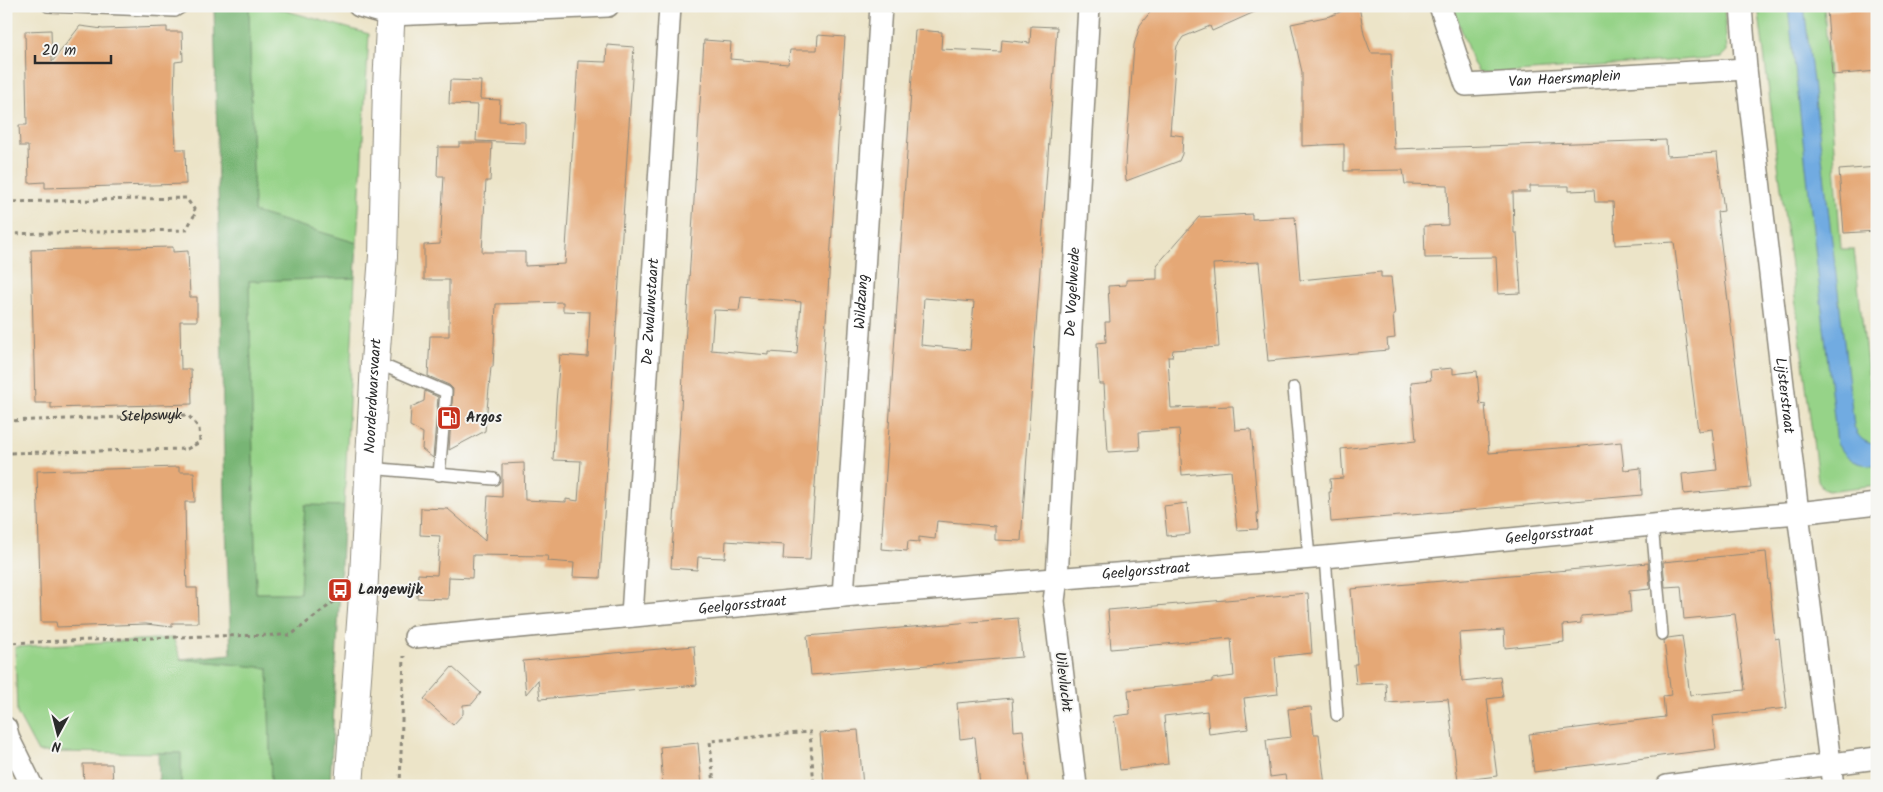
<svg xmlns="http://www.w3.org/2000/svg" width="1883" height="792" font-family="Kalam,sans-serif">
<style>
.green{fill:#96d388;stroke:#607f5a}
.forest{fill:#78b574;stroke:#527050}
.water{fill:#71abe1;stroke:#4e6b86}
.building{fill:#e5a876;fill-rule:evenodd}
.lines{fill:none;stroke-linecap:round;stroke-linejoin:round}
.lane-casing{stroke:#8c887a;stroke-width:14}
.street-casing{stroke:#8c887a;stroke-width:24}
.secondary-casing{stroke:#8c887a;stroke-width:30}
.path{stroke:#8c887a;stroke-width:3;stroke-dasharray:4 4;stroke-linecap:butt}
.lane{stroke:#fff;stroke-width:11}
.street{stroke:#fff;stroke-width:21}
.secondary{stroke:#fff;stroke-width:28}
.labels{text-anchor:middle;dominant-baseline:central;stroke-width:4;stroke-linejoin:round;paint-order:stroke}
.street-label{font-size:15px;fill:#2b2b2b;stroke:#f6f6f2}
.poi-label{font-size:15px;font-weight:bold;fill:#2b2b2b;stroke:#f6f6f2;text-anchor:start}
</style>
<rect width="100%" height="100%" fill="#f6f6f2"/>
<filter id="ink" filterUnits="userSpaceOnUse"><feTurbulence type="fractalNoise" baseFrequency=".02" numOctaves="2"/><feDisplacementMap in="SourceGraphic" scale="10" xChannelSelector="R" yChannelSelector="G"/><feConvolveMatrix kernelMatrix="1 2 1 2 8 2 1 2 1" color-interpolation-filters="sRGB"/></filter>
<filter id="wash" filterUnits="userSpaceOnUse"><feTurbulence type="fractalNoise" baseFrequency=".0096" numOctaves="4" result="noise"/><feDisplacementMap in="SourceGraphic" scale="20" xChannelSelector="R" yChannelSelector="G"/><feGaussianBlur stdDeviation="1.12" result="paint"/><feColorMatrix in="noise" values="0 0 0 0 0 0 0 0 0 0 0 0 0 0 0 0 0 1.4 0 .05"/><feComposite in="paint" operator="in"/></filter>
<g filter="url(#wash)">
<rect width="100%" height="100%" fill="#ece4c8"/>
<g class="green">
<path d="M249 6H269L369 34 357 243 254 212Z"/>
<path d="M1453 6H1724L1727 51 1721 57 1491 74 1479 72 1473 63Z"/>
<path d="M1758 6H1824L1841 249H1854L1874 425H1877V485L1828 491 1822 488 1818 480Z"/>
<path d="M355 278 344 506 305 505 300 593H256L249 281Z"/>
<path d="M173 638 181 659 268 668 271 786H181V753L38 752 17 713 15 647Z"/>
</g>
<g class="forest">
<path d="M214 6H249L254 212 357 243 355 278 249 281 256 593H300L305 505 344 506 330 786H271L268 668 181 659 231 654 225 502Z"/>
<path d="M158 753H181V786H159Z"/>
</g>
<path class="water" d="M1788 6H1804L1854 426C1858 438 1864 443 1877 445V465C1855 465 1850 461 1837 444Z"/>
<g id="blocks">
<g class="building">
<path d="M1155 6H1268L1212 31 1210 26 1183 37 1177 46 1176 51 1170 134 1183 136 1182 154 1179 161 1126 181 1125 167 1134 45 1140 25Z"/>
<path d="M1355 6H1359L1364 34 1371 53H1391L1394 149 1666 140 1667 156 1717 153 1724 211 1717 212 1751 488 1684 494 1682 474 1717 470 1712 429 1698 431 1674 242 1615 245 1613 202H1595L1594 190 1569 191V186H1530V192H1513L1514 233H1517L1521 293 1498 294 1496 257 1425 258 1424 226 1448 225 1447 185 1405 184 1403 170 1344 171V144L1302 146V72L1291 24 1330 16Z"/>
<path d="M1877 7V71L1832 75 1827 11Z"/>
<path d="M80 26 103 29 167 27V32H182L183 61 175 62 174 100 176 149H185L186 184 45 188V182L29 183 28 146H20L19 125H27L25 31 51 30 52 62Z"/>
<path d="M1031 26 1057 27 1021 541 995 540V526L937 521 935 539 919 537V542L908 541 907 551 881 549 915 30 942 32 941 49 1001 52 1002 40 1030 43ZM924 298 974 302 970 350 921 345Z"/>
<path d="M818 35 845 37 810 560 783 559 784 545 726 541 725 558 698 557 697 570 671 568 704 40 731 42 730 59 788 64 790 50H817ZM741 297 801 302 797 354 769 352V355L711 350 714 310 739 311Z"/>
<path d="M607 45 634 47 600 578 573 577 574 563 547 561 548 556 473 555 472 578 449 577 448 599 417 598 418 574 437 575 440 536 420 535 421 508 448 509 485 541 488 496 502 497V464L524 463 525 500 566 502V499L578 501 581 461 553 460 556 403 560 355 588 357 590 312 563 311V302L496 304 493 367H491L485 431 449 450 453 389 449 385 428 376 430 336H449V280H424V245L440 244 444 176H437L438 147H459V143H492L490 181H486L482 252H525V266L565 264 578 61 606 62Z"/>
<path d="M450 80 481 81 480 99 500 100 499 121 525 122V143L476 141 478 105 449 104Z"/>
<path d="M1877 167V231L1844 233 1839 170Z"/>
<path d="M1252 214V219L1295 217 1300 280 1381 272V277H1391L1395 315H1393L1395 338 1387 339 1388 350 1268 361 1259 262 1213 264 1219 347 1173 350 1172 357H1168L1171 408 1233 406 1235 430 1251 429 1258 513H1257L1258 529 1237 530 1231 471 1182 475 1179 429 1139 432 1140 450 1108 452 1104 384H1099L1097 343 1106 342 1105 322H1110L1108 286 1126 285V280L1157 279V265L1199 217Z"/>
<path d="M173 247V252L188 251 190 297H197V321H180L181 369H191L192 404 51 408V403H35L31 250Z"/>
<path d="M1453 368V374L1477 371 1480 405 1485 404 1489 453 1573 447 1621 442 1624 470 1641 468 1642 495 1331 522 1329 492H1331L1330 479 1343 478 1341 449 1416 441 1411 382 1431 380 1430 370Z"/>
<path d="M425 391 438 397 433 458 422 449 423 433 410 426 411 407 424 401Z"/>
<path d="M179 467V472H194L195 502H185L186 559 187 588H197L198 623H172V627L146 624 57 627 56 622H41L37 471Z"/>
<path d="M1187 503 1190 534 1167 536 1164 506Z"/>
<path d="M1766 552 1775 639 1779 638 1787 708 1712 716 1716 749 1534 772 1529 734 1665 717 1663 696 1671 695 1664 641 1668 638 1682 636 1690 695 1745 690 1735 614 1684 619 1681 586 1665 587 1663 562Z"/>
<path d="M1648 563 1650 589 1629 591 1631 612 1581 616V623L1563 625 1564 642 1505 648 1504 630 1459 633 1462 681 1500 677 1503 697 1487 699 1497 776 1458 781 1448 699 1387 703 1386 683 1356 684 1354 664H1357L1351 589Z"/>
<path d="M1308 593 1312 653 1275 657 1278 694 1244 698 1248 729 1209 734 1207 711 1164 716 1168 764 1120 770 1114 716 1130 714 1128 690 1212 682V679L1234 676 1231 638 1111 649 1108 610Z"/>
<path d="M1018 618 1022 657 811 675 807 636Z"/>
<path d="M694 646 697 685 540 699 538 680 526 694 523 661Z"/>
<path d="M452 667 481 693 472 704 463 705V714L453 725 424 699Z"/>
<path d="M1012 698 1014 731 1023 730 1029 784 980 786 975 737 960 739 957 703Z"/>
<path d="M1311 707 1314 734H1319L1325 786H1287L1285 775 1270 777 1266 740 1291 737 1288 709Z"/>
<path d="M858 730 863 786H824L820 733Z"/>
<path d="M698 743 702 786H663L660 747Z"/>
<path d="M83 764H112L113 786H84Z"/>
</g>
</g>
</g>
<g filter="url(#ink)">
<use href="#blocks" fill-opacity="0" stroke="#8c887a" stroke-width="1"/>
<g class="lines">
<defs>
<g id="lane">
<path d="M48 6 175 11 183 6"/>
<path d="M375 362 446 392 439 475"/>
<path d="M1294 388 1309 558"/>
<path d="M369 468 494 479"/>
<path d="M1652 525 1662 634"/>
<path d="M1325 557 1337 715"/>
</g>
<g id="street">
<path d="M359 6 390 15 608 6"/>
<path id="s2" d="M1440 6 1466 85 1746 69"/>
<path id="s3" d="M1741 6 1746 69 1798 513 1833 786"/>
<path id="s4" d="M843 596 881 6"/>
<path id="s5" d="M632 616 670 6"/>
<path id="s6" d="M415 637 843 596 1325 557 1652 525 1798 513 1877 504"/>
<path d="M6 728 9 739 32 786"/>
<path id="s7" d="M1076 786 1054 601 1057 578 1089 6"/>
<path d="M1667 786 1877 758"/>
</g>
<g id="secondary">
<path id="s8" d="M349 786 363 596 375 362 383 256 387 87 391 6"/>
</g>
</defs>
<use href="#lane" class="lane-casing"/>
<use href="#street" class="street-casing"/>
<use href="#secondary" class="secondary-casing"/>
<g class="path">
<path d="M6 202 186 198 196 212 186 230 6 234"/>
<path id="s1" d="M6 421 188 415 199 428 200 442 187 449 6 453"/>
<path d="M6 643 208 636 291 635 336 600"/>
<path d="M400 786 404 656"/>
<path d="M714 786 710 741 810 732 814 786"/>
</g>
<use href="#lane" class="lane"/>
<use href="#street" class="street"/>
<use href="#secondary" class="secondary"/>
</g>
</g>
<defs>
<symbol id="fuel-square" viewBox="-11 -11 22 22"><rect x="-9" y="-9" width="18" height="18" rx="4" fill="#c8321e" stroke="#f6f6f2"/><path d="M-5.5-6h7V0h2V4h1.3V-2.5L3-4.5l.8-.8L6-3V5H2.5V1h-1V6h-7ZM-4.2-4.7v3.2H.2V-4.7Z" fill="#fff"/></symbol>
<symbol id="bus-square" viewBox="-11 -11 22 22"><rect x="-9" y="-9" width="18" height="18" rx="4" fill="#c8321e" stroke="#f6f6f2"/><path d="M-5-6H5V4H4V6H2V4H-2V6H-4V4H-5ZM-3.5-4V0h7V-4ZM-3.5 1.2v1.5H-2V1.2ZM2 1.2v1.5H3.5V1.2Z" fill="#fff"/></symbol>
</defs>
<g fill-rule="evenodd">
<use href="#fuel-square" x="435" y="404" width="28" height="28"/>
<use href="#bus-square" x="326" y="576" width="28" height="28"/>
</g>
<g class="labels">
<g class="street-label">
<text stroke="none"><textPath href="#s2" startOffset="182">Van Haersmaplein</textPath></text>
<text stroke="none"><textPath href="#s7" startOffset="496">De Vogelweide</textPath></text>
<text stroke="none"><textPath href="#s4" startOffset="295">Wildzang</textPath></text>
<text stroke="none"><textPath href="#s5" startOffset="305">De Zwaluwstaart</textPath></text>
<text stroke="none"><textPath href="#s8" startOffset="391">Noorderdwarsvaart</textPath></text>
<text stroke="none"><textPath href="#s3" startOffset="392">Lijsterstraat</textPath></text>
<text stroke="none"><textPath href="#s1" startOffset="145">Stelpswyk</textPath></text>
<text stroke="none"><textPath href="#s6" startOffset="1139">Geelgorsstraat</textPath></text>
<text stroke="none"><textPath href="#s6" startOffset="734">Geelgorsstraat</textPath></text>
<text stroke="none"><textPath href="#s6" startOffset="329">Geelgorsstraat</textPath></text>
<text transform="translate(1063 682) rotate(83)">Uilevlucht</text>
</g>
<g class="poi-label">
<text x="466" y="418">Argos</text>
<text x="358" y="590">Langewijk</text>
</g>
</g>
<rect width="1883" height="792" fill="none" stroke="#f6f6f2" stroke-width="25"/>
<g transform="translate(58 734) rotate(187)" stroke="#f6f6f2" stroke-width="4" paint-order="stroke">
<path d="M0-4L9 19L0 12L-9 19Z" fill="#2b2b2b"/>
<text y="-8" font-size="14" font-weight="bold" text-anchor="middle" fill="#2b2b2b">N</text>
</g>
<path d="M35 55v8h76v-8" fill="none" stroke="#2b2b2b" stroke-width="2.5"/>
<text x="42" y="55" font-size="15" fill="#2b2b2b" stroke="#f6f6f2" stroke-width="4" paint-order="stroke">20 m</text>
</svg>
